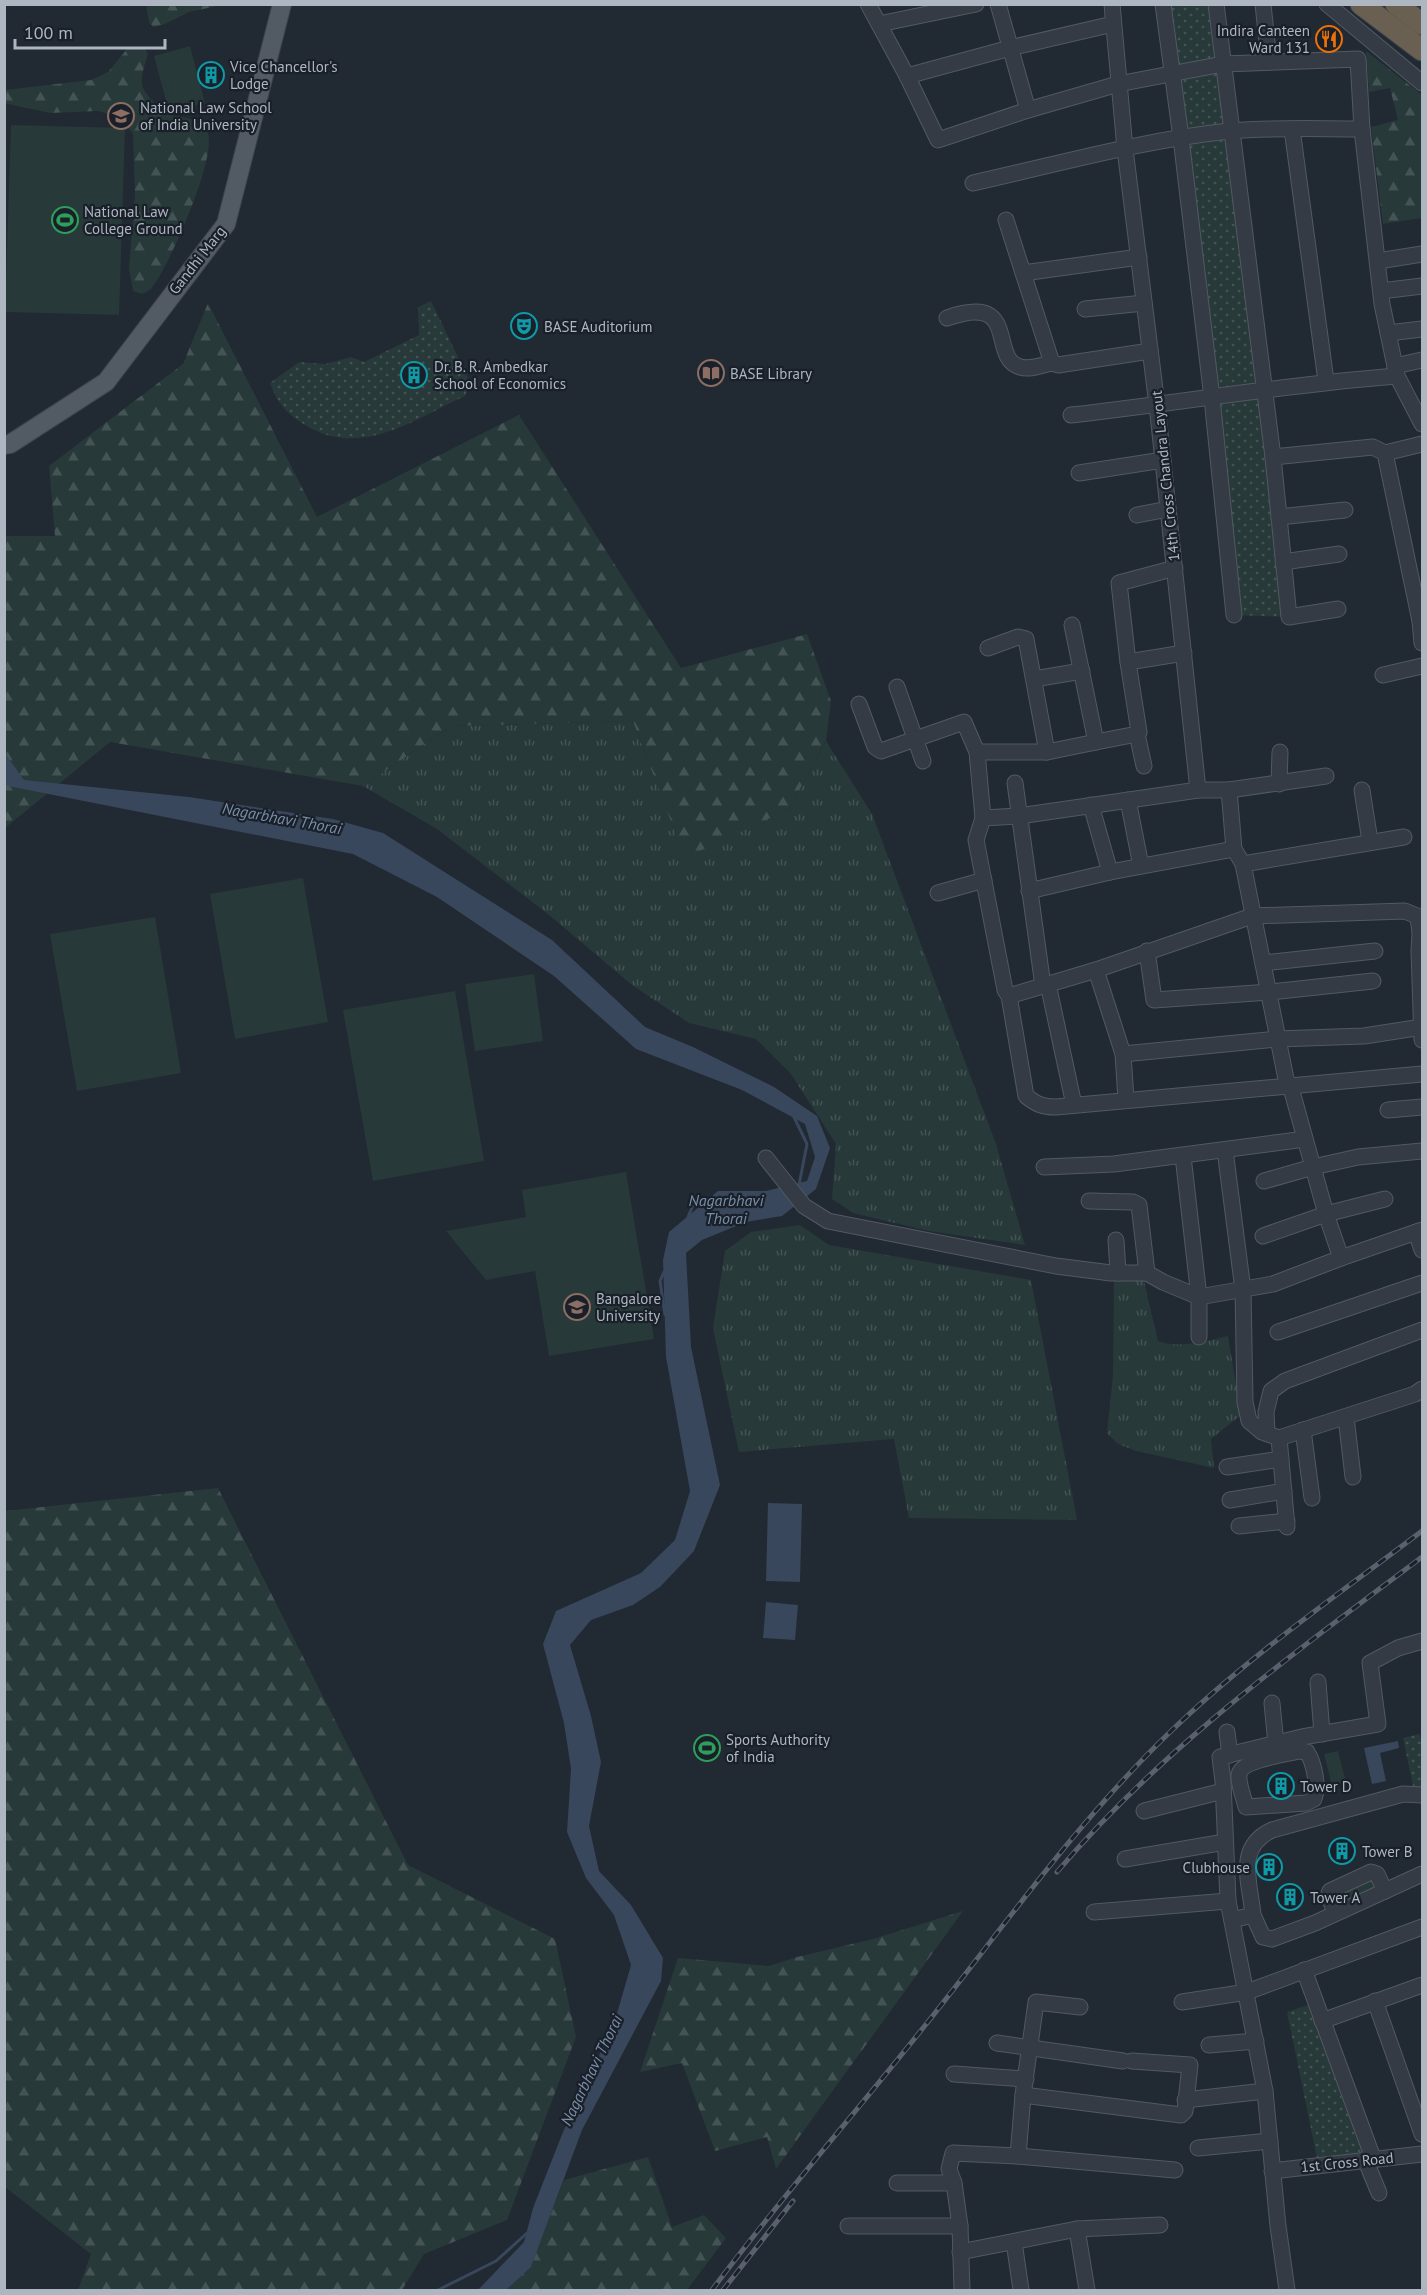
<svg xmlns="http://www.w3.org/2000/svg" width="1427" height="2295" font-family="'PT Sans',sans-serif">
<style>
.grass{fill:url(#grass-tufts)}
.forest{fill:url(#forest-firs)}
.park{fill:url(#park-dots)}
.garden{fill:#273939}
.water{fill:#38475b}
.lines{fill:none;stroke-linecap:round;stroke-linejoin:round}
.stream{stroke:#38475b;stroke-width:3}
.minor-casing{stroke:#525962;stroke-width:17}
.major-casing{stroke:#3e444e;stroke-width:20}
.highway-casing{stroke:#3f464f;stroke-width:23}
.minor{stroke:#343b44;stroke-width:15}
.major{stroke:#525a64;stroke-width:18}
.highway{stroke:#6a6052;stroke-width:21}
.rail-casing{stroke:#58616d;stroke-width:5}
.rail{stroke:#1a2029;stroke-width:3;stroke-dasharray:9;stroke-linecap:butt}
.labels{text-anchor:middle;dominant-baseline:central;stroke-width:4.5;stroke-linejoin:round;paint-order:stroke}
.poi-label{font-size:15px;fill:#aeb6c1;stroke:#1a2029;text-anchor:start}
.street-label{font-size:15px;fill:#aeb6c1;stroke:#1a2029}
.water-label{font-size:16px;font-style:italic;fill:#798ea7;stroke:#1a2029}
</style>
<defs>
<pattern id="grass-tufts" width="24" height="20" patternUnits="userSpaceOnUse" patternTransform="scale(1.5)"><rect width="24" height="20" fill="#273939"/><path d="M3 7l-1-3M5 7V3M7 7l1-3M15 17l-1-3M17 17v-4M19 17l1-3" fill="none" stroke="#445354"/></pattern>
<pattern id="forest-firs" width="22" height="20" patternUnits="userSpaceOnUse" patternTransform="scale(1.5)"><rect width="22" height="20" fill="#273939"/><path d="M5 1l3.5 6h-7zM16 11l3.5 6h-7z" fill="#445354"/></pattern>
<pattern id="park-dots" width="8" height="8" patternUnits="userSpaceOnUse" patternTransform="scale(1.5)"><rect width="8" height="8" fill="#273939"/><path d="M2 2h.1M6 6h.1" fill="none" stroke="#445354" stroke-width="1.8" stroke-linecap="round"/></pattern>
</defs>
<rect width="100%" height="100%" fill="#212933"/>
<g class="grass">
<path d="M633 721 685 857 789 809 826 741 872 814 996 1144 1025 1245 929 1231 853 1213 832 1199 836 1144 791 1074 756 1039 689 1023 632 985 549 915 437 829 363 786 451 726Z"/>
<path d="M800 1225 829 1245 1031 1280 1077 1520 909 1518 894 1439 739 1452 713 1328 725 1251 751 1232Z"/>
<path d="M1143 1277 1158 1341C1179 1349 1207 1341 1228 1336L1241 1415 1211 1439 1214 1468 1136 1451 1118 1444 1107 1433 1113 1375 1114 1279Z"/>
</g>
<g class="forest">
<path d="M146 5V4L222 5 189 12 165 24 153 27 149 22Z"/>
<path d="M139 47 145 49 148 54C136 91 141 86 164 114 179 117 195 117 206 129 222 148 169 266 153 286 151 290 146 292 142 294L133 291 129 268 135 195 133 134 120 117 98 111 50 113 4 103 5 90 91 80 108 72 127 49Z"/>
<path d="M1366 51 1422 95V218L1383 224 1371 127 1398 120 1390 88 1369 92Z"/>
<path d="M208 303 317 517 519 415 681 668 807 634 831 701 826 741 789 809 685 858 633 721 451 726 363 786 110 742 5 828V536H55L49 466 183 364Z"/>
<path d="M218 1488 408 1865 555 1939 576 2037 507 2220 424 2254 402 2290H78L91 2254 5 2187V1511Z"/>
<path d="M963 1911 776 2169 767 2137 715 2151 682 2063 640 2072 678 1958 769 1966 797 1957 873 1939Z"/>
<path d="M648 2157 672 2227 704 2215 726 2238 687 2290H506L531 2266 564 2180Z"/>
</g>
<g class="park">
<path d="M1163 5H1216L1289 617 1234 615Z"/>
<path d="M431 301 470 382 465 396C413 420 360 459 305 425 288 415 276 402 270 383L299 362 325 364 351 357 364 362 419 335 418 307Z"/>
<path d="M1419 1734 1422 1742V1788L1413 1786 1403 1738Z"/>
<path d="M1308 2005 1363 2156 1318 2163 1287 2012Z"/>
</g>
<g class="garden">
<path d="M190 46 205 103 169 112 154 56Z"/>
<path d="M11 125 125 128 119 315 5 312Z"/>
<path d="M303 878 328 1022 235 1039 210 894Z"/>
<path d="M155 917 181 1073 77 1091 50 934Z"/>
<path d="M534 974 543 1041 475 1051 465 984Z"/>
<path d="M455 991 484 1161 373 1181 343 1010Z"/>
<path d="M626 1172 654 1339 549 1356 535 1271 486 1280 446 1231 526 1217 522 1190Z"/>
<path d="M1338 1751 1346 1782 1332 1786 1324 1754Z"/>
<path d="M1372 1880 1377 1890 1341 1906 1336 1895Z"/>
</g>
<g class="water">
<path d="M4 752 24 780 189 797 333 819 383 833 552 940 645 1027 693 1047 774 1087 817 1116 830 1148 816 1189 782 1216 746 1222 702 1240 686 1253 691 1347 720 1485 694 1551 660 1587 633 1605 591 1620 570 1645 591 1716 601 1762 589 1826 599 1871 631 1905 663 1958 661 1981 582 2130 531 2267 506 2290H478L524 2242 533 2208 563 2132 614 2024 631 1965 614 1915 586 1878 567 1832 571 1769 564 1723 543 1644 556 1611 641 1573 675 1540 690 1491 666 1357 663 1260 669 1232 718 1191H766L807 1181 815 1157 805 1124 742 1090 636 1049 554 976 437 897 353 854 8 786 5 784Z"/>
<path d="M768 1503 802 1504 800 1582 766 1581Z"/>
<path d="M766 1602 798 1605 795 1640 763 1638Z"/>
<path d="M1398 1741 1399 1748 1380 1753 1386 1781 1372 1784 1364 1748Z"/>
</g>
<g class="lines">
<g class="stream">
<path d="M793 1115 807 1144 799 1185"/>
<path d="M688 1217 693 1205H704"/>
<path d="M664 1272 660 1281 665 1315"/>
<path d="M438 2290 496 2261 527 2233"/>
</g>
<defs>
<g id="minor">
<path d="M868 4 907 76 938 140 1028 110 1118 84 1223 64 1358 59 1362 129 1382 304 1397 376 1422 424"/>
<path d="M998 4 1028 110"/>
<path d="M1112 4 1125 149 1157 405 1198 790H1229L1234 849 1243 864 1286 1079 1291 1088 1326 1214 1341 1258 1422 1230"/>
<path d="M1163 4 1181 138 1212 398 1234 615"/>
<path d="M1216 4 1273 457 1289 617 1338 609"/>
<path d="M1263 4 1269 62"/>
<path d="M1327 4 1422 83"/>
<path d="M1420 4 1422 6"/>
<path d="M879 24 976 4"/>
<path d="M907 76 1010 48 1113 24"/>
<path d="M1292 129 1326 381"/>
<path d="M973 183C1058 164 1143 140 1229 131 1273 127 1318 129 1362 129"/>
<path d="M1006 220 1052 363 1058 365 1150 351"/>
<path d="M1378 261 1422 254"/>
<path d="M1023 273 1139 257"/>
<path d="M1381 291 1422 286"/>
<path d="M1085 309 1144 303"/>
<path d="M947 318C1021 292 988 358 1020 367 1030 370 1043 365 1052 363"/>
<path d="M1388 333 1422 329"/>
<path d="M1395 366 1422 360"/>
<path d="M1071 415C1179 403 1288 384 1397 376"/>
<path d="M1385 453 1422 444"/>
<path d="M1273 457 1373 447 1385 453 1420 621"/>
<path d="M1079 473 1163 460"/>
<path d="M1137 515 1168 509"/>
<path d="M1279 517 1345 510"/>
<path d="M1283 562 1339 554"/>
<path d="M1422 620 1420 621 1422 643"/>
<path d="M988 648 1018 637 1026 639 1047 752"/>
<path d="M1128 662 1119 583 1175 568"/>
<path d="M1383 675 1422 666"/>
<path d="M1034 679 1082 671"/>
<path d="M897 687 923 761"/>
<path d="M859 704 875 747 881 751 964 722 977 752 983 818"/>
<path d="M1137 734 1144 766"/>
<path d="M1096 742 1137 734 1139 732 1128 662 1184 653"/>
<path d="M977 752H1047L1096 742 1072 625"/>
<path d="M1015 783 1043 986"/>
<path d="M1279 784 1280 752"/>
<path d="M1198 790 1019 816 983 818 976 840 1005 990 1009 996 1026 1096C1036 1104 1042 1107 1056 1107L1422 1074"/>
<path d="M1229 790 1326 776"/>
<path d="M1362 790 1370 841"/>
<path d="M1128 800 1141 866"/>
<path d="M1091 805 1110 872"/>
<path d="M1243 864 1404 837"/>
<path d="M1029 891 1110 872 1234 849"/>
<path d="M938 893 984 880"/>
<path d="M1418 917 1420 933 1419 951 1422 1040"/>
<path d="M1147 951 1154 1000 1270 992 1373 981"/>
<path d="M1263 963 1375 951"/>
<path d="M1096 970 1123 1054 1126 1100"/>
<path d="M1048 984 1074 1105"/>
<path d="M1009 996 1096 970 1252 916 1405 911 1422 918"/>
<path d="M1123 1054 1277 1039 1364 1036 1422 1027"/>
<path d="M1388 1110 1422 1107"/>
<path d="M1225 1150 1243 1290 1245 1402 1249 1421 1262 1432 1279 1438 1415 1394 1422 1389"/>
<path d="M1183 1156 1199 1297V1337"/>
<path d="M766 1158 804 1206 828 1221 1056 1266 1111 1273H1147"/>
<path d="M1044 1167 1114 1164 1305 1139"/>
<path d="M1264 1181 1313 1167 1358 1157 1422 1151"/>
<path d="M1089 1201 1133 1202 1139 1205 1147 1273 1163 1282 1199 1297 1273 1284 1341 1258"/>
<path d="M1416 1232 1422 1250"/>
<path d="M1263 1236 1326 1214 1385 1199"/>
<path d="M1116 1240 1118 1273"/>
<path d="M1278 1332 1422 1283"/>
<path d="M1346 1417 1353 1477"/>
<path d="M1303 1430 1312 1498"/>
<path d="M1267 1432 1266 1412 1271 1391 1285 1381 1422 1330"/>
<path d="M1279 1438 1287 1527"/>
<path d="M1227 1467 1281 1459"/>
<path d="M1230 1500 1284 1491"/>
<path d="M1239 1526 1287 1521"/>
<path d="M1318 1682 1322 1734"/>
<path d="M1272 1703 1276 1744"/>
<path d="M1227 1732 1230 1755"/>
<path d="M1299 1751 1307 1752C1314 1763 1319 1786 1314 1799L1306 1803 1246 1807C1244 1798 1238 1784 1239 1775 1241 1760 1286 1754 1299 1751Z"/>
<path d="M1144 1811 1223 1791"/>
<path d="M1125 1859 1225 1842"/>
<path d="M1094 1912 1228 1901"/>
<path d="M1336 1913 1328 1896 1330 1891 1371 1872 1377 1874 1385 1891"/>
<path d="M1253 1915 1263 1937 1272 1939 1315 1923 1422 1874"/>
<path d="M1232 1920 1253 1915C1250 1882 1235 1847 1272 1830L1403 1794 1422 1795"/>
<path d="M1304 1970 1373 2158"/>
<path d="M1375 2001 1422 2134"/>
<path d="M1182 2002 1247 1992 1422 1927"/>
<path d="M1322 2021 1422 1985"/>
<path d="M997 2043 1123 2061"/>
<path d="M1209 2045 1256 2041"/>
<path d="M954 2074 1026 2079"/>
<path d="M1023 2095 1181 2115 1185 2111 1190 2065 1132 2061"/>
<path d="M1185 2100 1265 2091"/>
<path d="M1198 2148 1270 2141"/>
<path d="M1018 2156 1175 2170"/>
<path d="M1365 2159 1379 2193"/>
<path d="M1272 2171 1422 2154"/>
<path d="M897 2183H954L960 2226 962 2290"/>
<path d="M954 2183 949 2169 953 2153 1018 2156 1023 2095 1036 2002 1080 2007"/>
<path d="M848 2226H960"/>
<path d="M1077 2229 1160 2225"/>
<path d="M1014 2242 1021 2290"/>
<path d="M960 2252 1077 2229 1087 2290"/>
<path d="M1287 2290 1278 2226 1265 2091 1228 1901 1223 1781 1220 1757 1302 1737 1378 1724 1370 1663 1398 1648 1422 1641"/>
</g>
<path id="major" d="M4 445 10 444 106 382 226 224 282 4"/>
<g id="highway">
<path d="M1361 4 1422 50"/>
<path d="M1396 4 1422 24"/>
</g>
</defs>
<use href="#minor" class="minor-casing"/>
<use href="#major" class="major-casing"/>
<use href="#highway" class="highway-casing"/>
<use href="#minor" class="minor"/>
<use href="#major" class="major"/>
<use href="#highway" class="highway"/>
<defs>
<g id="rail">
<path d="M1057 1872C1164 1746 1292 1655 1422 1557"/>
<path d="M712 2290C779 2200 853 2116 923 2028 1002 1929 1076 1823 1168 1734 1245 1659 1336 1596 1422 1531"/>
<path d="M723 2290 793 2201"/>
</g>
</defs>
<use href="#rail" class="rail-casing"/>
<use href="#rail" class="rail"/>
</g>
<defs>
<symbol id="restaurant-ring" viewBox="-11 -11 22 22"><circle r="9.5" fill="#1a2029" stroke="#e8710a" stroke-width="1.5"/><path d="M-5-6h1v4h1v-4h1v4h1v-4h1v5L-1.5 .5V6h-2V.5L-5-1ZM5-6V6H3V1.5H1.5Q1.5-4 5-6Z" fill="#e8710a"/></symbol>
<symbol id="building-ring" viewBox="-11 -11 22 22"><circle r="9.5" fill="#1a2029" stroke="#0f9aa8" stroke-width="1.5"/><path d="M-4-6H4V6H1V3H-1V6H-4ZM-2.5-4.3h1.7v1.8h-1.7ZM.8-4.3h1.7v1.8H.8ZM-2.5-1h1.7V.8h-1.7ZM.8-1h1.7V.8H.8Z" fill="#0f9aa8"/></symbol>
<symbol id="university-ring" viewBox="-11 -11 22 22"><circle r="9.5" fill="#1a2029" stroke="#8d6e63" stroke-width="1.5"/><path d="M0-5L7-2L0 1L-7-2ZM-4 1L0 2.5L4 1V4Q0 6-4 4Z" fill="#8d6e63"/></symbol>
<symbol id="stadium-ring" viewBox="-11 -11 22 22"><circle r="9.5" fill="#1a2029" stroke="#2e9e5b" stroke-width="1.5"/><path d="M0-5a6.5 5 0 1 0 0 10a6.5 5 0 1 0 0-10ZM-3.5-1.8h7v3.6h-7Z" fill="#2e9e5b"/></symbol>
<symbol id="theatre-ring" viewBox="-11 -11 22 22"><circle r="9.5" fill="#1a2029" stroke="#0f9aa8" stroke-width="1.5"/><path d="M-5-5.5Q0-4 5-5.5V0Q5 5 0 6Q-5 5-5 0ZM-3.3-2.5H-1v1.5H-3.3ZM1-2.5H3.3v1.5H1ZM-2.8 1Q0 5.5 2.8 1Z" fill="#0f9aa8"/></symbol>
<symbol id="library-ring" viewBox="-11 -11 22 22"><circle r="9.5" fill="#1a2029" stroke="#8d6e63" stroke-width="1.5"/><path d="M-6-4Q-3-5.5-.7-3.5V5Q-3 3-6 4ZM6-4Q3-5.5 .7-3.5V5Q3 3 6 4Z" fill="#8d6e63"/></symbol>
</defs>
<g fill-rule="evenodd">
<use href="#restaurant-ring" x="1314" y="24" width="30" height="30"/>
<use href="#building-ring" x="196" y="60" width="30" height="30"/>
<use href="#university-ring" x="106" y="101" width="30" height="30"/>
<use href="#stadium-ring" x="50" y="205" width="30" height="30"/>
<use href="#theatre-ring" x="509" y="311" width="30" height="30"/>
<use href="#library-ring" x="696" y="358" width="30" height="30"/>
<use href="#building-ring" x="399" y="360" width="30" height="30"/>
<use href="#university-ring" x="562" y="1292" width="30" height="30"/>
<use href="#stadium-ring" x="692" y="1733" width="30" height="30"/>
<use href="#building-ring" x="1266" y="1771" width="30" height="30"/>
<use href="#building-ring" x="1327" y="1836" width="30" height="30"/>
<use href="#building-ring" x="1254" y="1852" width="30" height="30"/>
<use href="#building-ring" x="1275" y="1882" width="30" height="30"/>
</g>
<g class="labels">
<g class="poi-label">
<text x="1310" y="30" text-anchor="end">Indira Canteen<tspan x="1310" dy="17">Ward 131</tspan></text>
<text x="230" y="66">Vice Chancellor's<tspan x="230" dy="17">Lodge</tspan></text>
<text x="140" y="107">National Law School<tspan x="140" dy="17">of India University</tspan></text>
<text x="84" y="211">National Law<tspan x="84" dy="17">College Ground</tspan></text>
<text x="544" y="326">BASE Auditorium</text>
<text x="434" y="366">Dr. B. R. Ambedkar<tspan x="434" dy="17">School of Economics</tspan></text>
<text x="730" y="373">BASE Library</text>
<text x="596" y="1298">Bangalore<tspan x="596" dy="17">University</tspan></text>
<text x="726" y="1739">Sports Authority<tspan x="726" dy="17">of India</tspan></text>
<text x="1300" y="1786">Tower D</text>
<text x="1362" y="1851">Tower B</text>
<text x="1250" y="1867" text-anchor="end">Clubhouse</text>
<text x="1310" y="1897">Tower A</text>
</g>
<g class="street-label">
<text transform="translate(197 260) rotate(-52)">Gandhi Marg</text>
<text transform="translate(1165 476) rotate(-96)">14th Cross Chandra Layout</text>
<text transform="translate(1347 2162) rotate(-6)">1st Cross Road</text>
</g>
<g class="water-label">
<text transform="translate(282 818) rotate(10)">Nagarbhavi Thorai</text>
<text x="726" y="1200">Nagarbhavi<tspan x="726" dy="18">Thorai</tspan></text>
<text transform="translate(591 2070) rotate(-64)">Nagarbhavi Thorai</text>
</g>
</g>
<rect width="1427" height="2295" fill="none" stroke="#aeb6c1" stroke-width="12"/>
<path d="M15 39v9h150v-9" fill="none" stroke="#aeb6c1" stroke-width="3"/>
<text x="24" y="39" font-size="18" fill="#aeb6c1" stroke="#1a2029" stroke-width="4.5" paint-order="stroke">100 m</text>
</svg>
